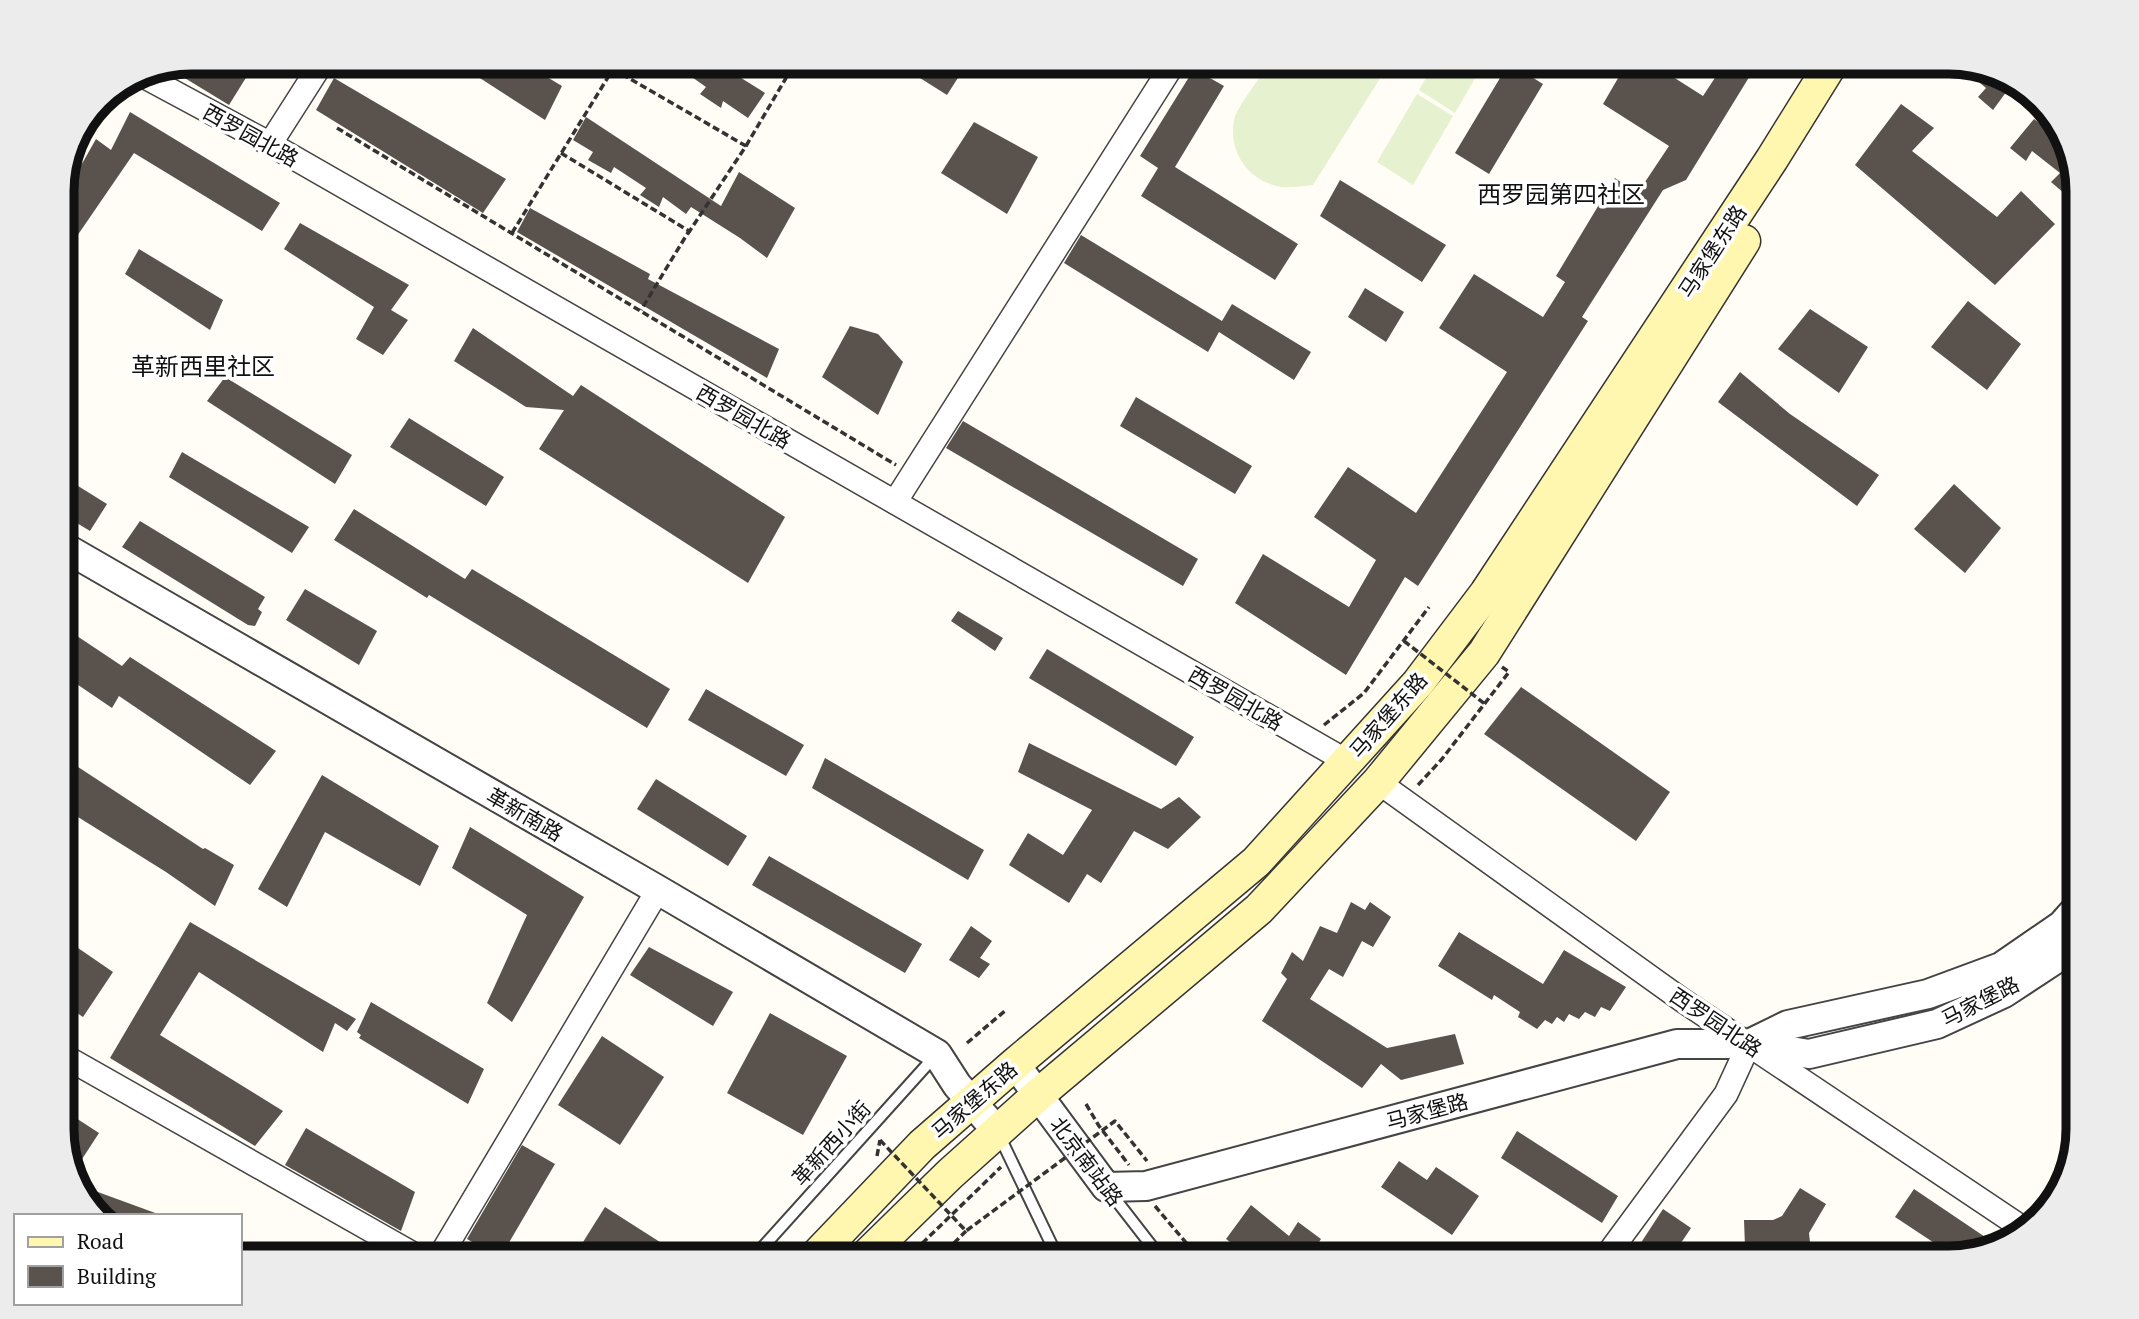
<svg xmlns="http://www.w3.org/2000/svg" width="2139" height="1319" font-family="'PT Serif','Noto Sans SC',serif">
<style>
.pitch{fill:#e6f2cf}
.building{fill:#5a524d}
.lines{fill:none;stroke-linecap:round;stroke-linejoin:round}
.service-casing{stroke:#444;stroke-width:14}
.minor-casing{stroke:#444;stroke-width:26}
.tertiary-casing{stroke:#444;stroke-width:32}
.secondary-casing{stroke:#333;stroke-width:35}
.path{stroke:#333;stroke-width:3.5;stroke-dasharray:7 3.5;stroke-linecap:butt}
.service{stroke:#fff;stroke-width:10}
.minor{stroke:#fff;stroke-width:23}
.tertiary{stroke:#fff;stroke-width:28}
.secondary{stroke:#fff6b0;stroke-width:32}
.path-bridge{stroke:#333;stroke-width:3.5;stroke-dasharray:7 3.5;stroke-linecap:butt}
.labels{text-anchor:middle;dominant-baseline:central;stroke-width:7;stroke-linejoin:round;paint-order:stroke}
.street-label{font-size:21px;fill:#111;stroke:#fff}
.quarter-label{font-size:24px;fill:#111;stroke:#fff}
.rim{fill:none;stroke:#111;stroke-width:9}
</style>
<rect width="100%" height="100%" fill="#fffdf5"/>
<g class="pitch">
<path d="M1271 61H1391L1313 185C1303 186 1291 188 1281 187 1249 181 1228 153 1234 120 1236 108 1263 74 1271 61Z"/>
<path d="M1436 61H1485L1455 113 1419 90Z"/>
<path d="M1417 94 1453 116 1413 185 1377 162Z"/>
</g>
<g class="building">
<path d="M191 61H263L254 75 247 76 229 105 165 66Z"/>
<path d="M477 61H520L562 86 545 120 469 71Z"/>
<path d="M669 61H714L765 93 748 118 723 101 721 108 700 94 706 87Z"/>
<path d="M893 61H942L961 73 947 95Z"/>
<path d="M1628 61H1648L1703 96 1726 61H1759L1686 180 1663 190 1582 317 1588 321 1418 586 1405 577 1346 675 1235 603 1263 554 1349 607 1376 560 1314 517 1348 467 1416 513 1507 372 1439 328 1474 274 1543 317 1565 282 1556 276 1615 178 1637 194 1669 146 1603 104Z"/>
<path d="M1509 63 1543 84 1489 174 1455 153Z"/>
<path d="M1956 63 2013 79 2015 80 1993 110 1978 97 1986 88Z"/>
<path d="M1194 69 1224 86 1175 167 1298 244 1275 280 1141 196 1158 168 1140 156Z"/>
<path d="M334 78 506 179 483 213 316 110Z"/>
<path d="M1901 104 1934 128 1912 151 1997 217 2021 191 2055 224 1995 285 1855 165Z"/>
<path d="M130 112 280 203 262 231 134 153 62 258V199L96 139 111 150Z"/>
<path d="M586 117 721 206 739 172 795 208 767 258 740 238 691 207 686 214 663 197 659 207 640 195 646 188 614 167 611 173 588 160 593 152 573 140Z"/>
<path d="M2034 119 2065 143 2077 187 2073 183 2065 194 2051 182 2060 173 2032 151 2026 161 2010 148Z"/>
<path d="M974 122 1038 157 1007 214 941 173Z"/>
<path d="M1340 180 1446 245 1422 282 1320 216Z"/>
<path d="M530 208 650 274 648 279 779 349 767 378 517 232Z"/>
<path d="M300 223 409 285 391 310 408 320 383 355 356 339 374 307 284 249Z"/>
<path d="M1081 235 1222 321 1232 304 1311 352 1294 380 1219 332 1208 352 1064 263Z"/>
<path d="M139 249 223 300 210 330 125 274Z"/>
<path d="M1365 288 1404 312 1386 342 1348 317Z"/>
<path d="M1968 301 2021 344 1987 390 1931 347Z"/>
<path d="M1810 309 1868 347 1839 393 1778 349Z"/>
<path d="M850 326 878 334 903 362 878 415 822 377Z"/>
<path d="M473 328 573 396 581 385 785 517 748 583 539 449 564 410 526 407 454 361Z"/>
<path d="M1740 372 1790 414 1879 475 1857 506 1718 402Z"/>
<path d="M225 377 352 455 335 484 207 401Z"/>
<path d="M1136 397 1252 466 1235 494 1120 426Z"/>
<path d="M409 418 504 477 486 506 390 447Z"/>
<path d="M963 421 1198 559 1183 586 946 448Z"/>
<path d="M182 452 309 527 292 553 169 477Z"/>
<path d="M62 476 107 504 90 531 62 514Z"/>
<path d="M1954 484 2001 528 1965 573 1914 529Z"/>
<path d="M354 509 465 579 472 569 670 689 647 728 429 595 427 598 334 540Z"/>
<path d="M140 521 265 597 258 609 262 612 255 626 248 625 122 547Z"/>
<path d="M305 589 377 631 359 665 286 620Z"/>
<path d="M958 611 1003 638 995 651 951 621Z"/>
<path d="M74 634 122 666 130 657 276 751 250 785 119 696 112 708 62 674V646Z"/>
<path d="M1047 649 1194 737 1176 766 1029 678Z"/>
<path d="M1521 687 1670 792 1636 841 1484 734Z"/>
<path d="M706 689 804 745 786 776 688 720Z"/>
<path d="M1029 743 1161 809 1179 797 1201 817 1168 849 1134 831 1101 883 1087 874 1069 903 1009 865 1028 833 1063 855 1092 810 1018 772Z"/>
<path d="M825 758 984 850 968 880 812 788Z"/>
<path d="M72 763 203 849 205 848 234 865 215 906 166 872 62 807V779Z"/>
<path d="M322 775 439 846 420 886 325 832 287 907 258 889Z"/>
<path d="M656 779 747 836 728 866 637 809Z"/>
<path d="M470 827 584 897 512 1022 487 1003 527 915 452 868Z"/>
<path d="M769 856 922 944 905 973 752 885Z"/>
<path d="M1351 902 1365 910 1370 902 1391 917 1373 947 1362 941 1343 977 1329 969 1310 999 1387 1048 1455 1034 1464 1064 1401 1080 1381 1064 1362 1088 1262 1021 1287 979 1281 973 1292 952 1303 961 1320 926 1337 933Z"/>
<path d="M190 922 356 1019 347 1031 335 1023 323 1052 199 972 160 1035 283 1111 255 1146 110 1058Z"/>
<path d="M971 926 992 941 980 958 990 964 979 978 949 960Z"/>
<path d="M1459 932 1543 984 1564 950 1626 987 1610 1011 1601 1007 1595 1017 1585 1012 1579 1019 1569 1014 1564 1022 1557 1017 1552 1024 1545 1020 1537 1029 1518 1017 1520 1012 1494 995 1492 1000 1438 966Z"/>
<path d="M62 937 113 972 83 1017 62 1003Z"/>
<path d="M649 947 733 992 713 1026 630 975Z"/>
<path d="M371 1002 484 1069 468 1104 359 1038 361 1035 357 1032Z"/>
<path d="M770 1013 847 1056 803 1135 727 1093Z"/>
<path d="M602 1036 664 1077 620 1145 558 1105Z"/>
<path d="M62 1109 99 1133 73 1173 62 1136Z"/>
<path d="M306 1128 415 1192 401 1231 285 1165Z"/>
<path d="M1517 1131 1618 1196 1602 1223 1501 1158Z"/>
<path d="M522 1145 555 1164 500 1258 467 1239Z"/>
<path d="M1399 1161 1427 1180 1436 1167 1479 1196 1452 1235 1381 1187Z"/>
<path d="M76 1184 158 1214 157 1216H101L79 1193Z"/>
<path d="M1800 1188 1826 1204 1809 1233 1810 1242 1819 1258H1788L1785 1253 1775 1246 1745 1247 1744 1220H1773L1782 1216Z"/>
<path d="M1914 1189 1997 1245 1954 1256 1895 1217Z"/>
<path d="M1251 1205 1289 1236 1298 1222 1321 1239 1309 1258H1274L1254 1244 1247 1255 1226 1239Z"/>
<path d="M605 1207 685 1258H573Z"/>
<path d="M1663 1209 1691 1228 1671 1258H1631Z"/>
</g>
<g class="lines">
<defs>
<g id="service">
<path d="M998 1133 1058 1258"/>
<path d="M1109 1191 1161 1258"/>
<path d="M753 1258 935 1056"/>
</g>
<g id="minor">
<path d="M138 73 270 144 1348 762"/>
<path d="M270 144 323 61"/>
<path d="M895 502 1175 61"/>
<path d="M1378 782 1682 1000 2024 1229"/>
<path d="M62 1055 420 1258"/>
<path d="M439 1258 658 890"/>
<path d="M1605 1258 1726 1094 1749 1044"/>
</g>
<g id="tertiary">
<path d="M62 546 658 890 937 1054 957 1085 997 1131"/>
<path d="M1749 1044 1788 1025 1928 994 2001 967 2062 925 2078 907"/>
<path d="M1015 1064 1106 1187 1146 1186 1677 1044H1749L1809 1054 1937 1024 2004 993 2071 949 2078 942"/>
</g>
<g id="secondary">
<path d="M814 1258 922 1145 1015 1064 1256 862 1418 683 1486 593 1772 159 1833 61"/>
<path d="M864 1258 950 1174 1038 1095 1259 909 1378 782 1484 653 1744 241"/>
</g>
</defs>
<use href="#service" class="service-casing"/>
<use href="#minor" class="minor-casing"/>
<use href="#tertiary" class="tertiary-casing"/>
<use href="#secondary" class="secondary-casing"/>
<g class="path">
<path d="M613 69 746 146 687 235"/>
<path d="M337 128 896 465"/>
<path d="M746 146 786 78 759 61"/>
<path d="M561 153 689 231 641 310"/>
<path d="M512 233 618 61"/>
<path d="M1324 725 1364 693 1429 607"/>
<path d="M1418 785 1442 759 1509 672 1502 667"/>
<path d="M967 1043 1006 1010"/>
<path d="M1086 1104 1099 1126 1129 1165"/>
<path d="M877 1156 880 1140"/>
<path d="M1155 1206 1199 1258"/>
<path d="M907 1258 1001 1167"/>
<path d="M939 1258 966 1231"/>
</g>
<use href="#service" class="service"/>
<use href="#minor" class="minor"/>
<use href="#tertiary" class="tertiary"/>
<use href="#secondary" class="secondary"/>
<g class="path-bridge">
<path d="M1404 641 1485 704"/>
<path d="M880 1140 966 1231 1115 1121 1147 1161"/>
</g>
</g>
<g class="labels">
<g class="street-label">
<text transform="translate(251 135) rotate(29)">西罗园北路</text>
<text transform="translate(1712 251) rotate(-57)">马家堡东路</text>
<text transform="translate(744 416) rotate(30)">西罗园北路</text>
<text transform="translate(1236 698) rotate(30)">西罗园北路</text>
<text transform="translate(1388 715) rotate(-49)">马家堡东路</text>
<text transform="translate(525 814) rotate(30)">革新南路</text>
<text transform="translate(1980 1001) rotate(-27)">马家堡路</text>
<text transform="translate(1716 1022) rotate(34)">西罗园北路</text>
<text transform="translate(974 1100) rotate(-41)">马家堡东路</text>
<text transform="translate(1427 1111) rotate(-15)">马家堡路</text>
<text transform="translate(831 1143) rotate(-48)">革新西小街</text>
<text transform="translate(1087 1161) rotate(53)">北京南站路</text>
</g>
<g class="quarter-label">
<text x="1561" y="194">西罗园第四社区</text>
<text x="203" y="366">革新西里社区</text>
</g>
</g>
<path d="M0 0H2139V1319H0ZM191 74H1949A117 117 0 0 1 2066 191V1129A117 117 0 0 1 1949 1246H191A117 117 0 0 1 74 1129V191A117 117 0 0 1 191 74Z" fill="#ececec" fill-rule="evenodd"/>
<path class="rim" d="M191 74H1949A117 117 0 0 1 2066 191V1129A117 117 0 0 1 1949 1246H191A117 117 0 0 1 74 1129V191A117 117 0 0 1 191 74Z"/>
<rect x="14" y="1214" width="228" height="91" fill="#ffffff" stroke="#a0a0a0" stroke-width="2"/>
<rect x="28" y="1237" width="35" height="10" fill="#fff6b0" stroke="#a0a0a0" stroke-width="2"/>
<text x="77" y="1249" font-size="21" fill="#111111">Road</text>
<rect x="28" y="1266" width="35" height="21" fill="#5a524d" stroke="#a0a0a0" stroke-width="2"/>
<text x="77" y="1284" font-size="21" fill="#111111">Building</text>
</svg>
